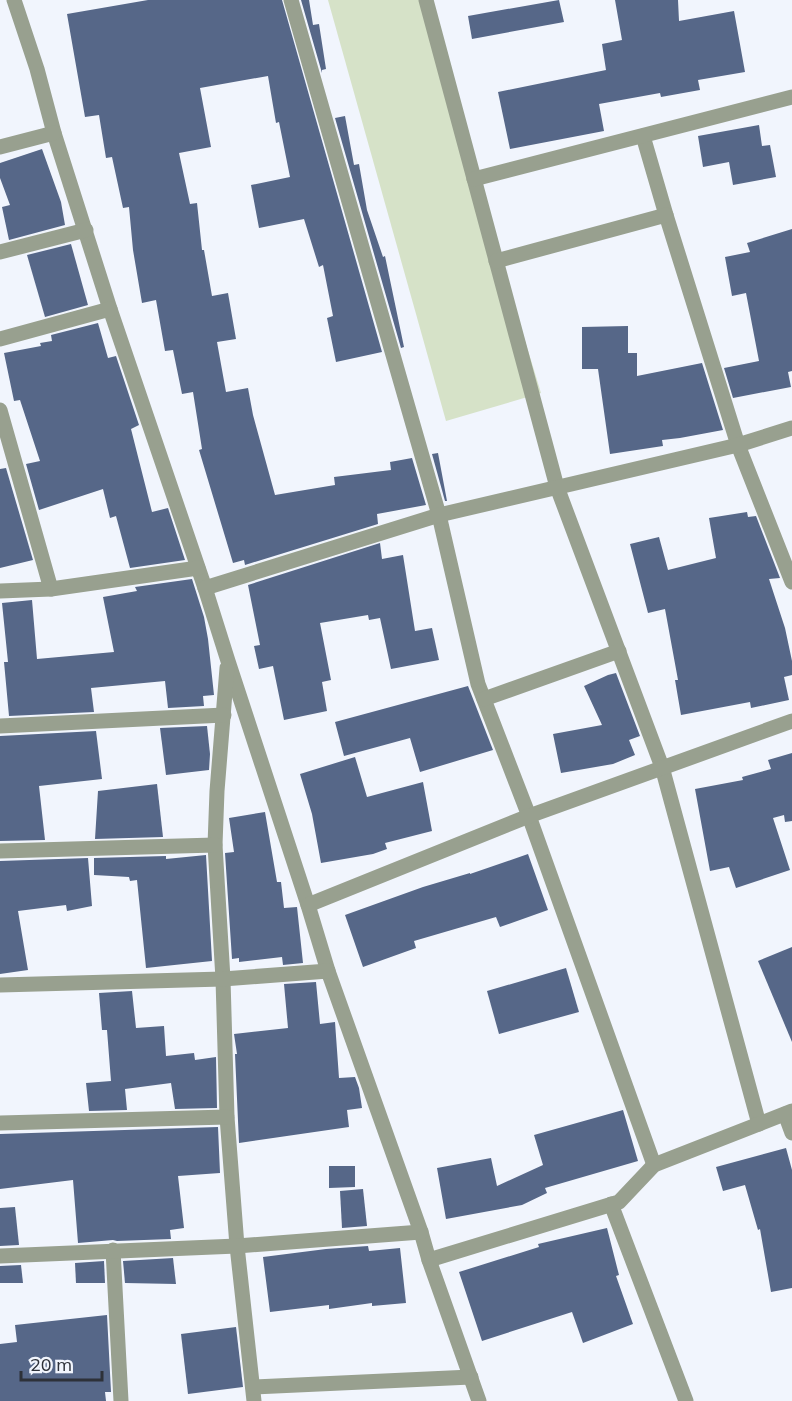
<svg xmlns="http://www.w3.org/2000/svg" width="792" height="1401" font-family="Mulish,sans-serif">
<style>
.green{fill:#d6e2c8}
.building{fill:#566788}
.lines{fill:none;stroke-linecap:round;stroke-linejoin:round}
.minor{stroke:#98a08f;stroke-width:15}
</style>
<rect width="100%" height="100%" fill="#f1f5fd"/>
<path class="green" d="M328 0H421L541 393 446 421Z"/>
<g class="building">
<path d="M148 0H282L382 352 336 362 327 318 333 316 323 265 319 267 304 219 259 228 251 185 290 177 279 122 276 123 268 76 200 88 211 147 179 153 190 204 197 203 202 250H204L212 296 228 293 236 339 217 342 226 392 248 388 253 415 275 495 335 485 334 477 391 470 390 462 412 458 426 505 377 514 378 524 245 565 244 560 233 563 199 450 202 449 193 392 182 394 173 350 165 351 156 300 142 303 133 250 129 207 123 208 112 157 106 158 99 115 85 117 67 14Z"/>
<path d="M301 0H309L313 25 319 24 326 69 322 70V73Z"/>
<path d="M559 0 564 22 472 39 468 16Z"/>
<path d="M615 0H678L679 21 734 11 745 72 698 80 700 90 661 97 660 93 599 104 604 131 510 149 498 92 606 70 602 44 622 40Z"/>
<path d="M345 116 354 165 359 164 367 210 383 257 385 256 404 347 401 348 335 118Z"/>
<path d="M759 125 762 146 770 145 776 177 733 185 729 162 703 167 698 136Z"/>
<path d="M42 149 61 202 65 225 9 240 2 207 10 205 0 178V163Z"/>
<path d="M792 229V371L788 372 791 387 733 398 724 368 759 361 746 293 732 296 725 257 750 252 747 243Z"/>
<path d="M71 244 88 305 45 317 27 255Z"/>
<path d="M98 323 108 358 116 356 139 425 131 429 152 512 168 508 185 560 130 568 116 516 110 518 103 489 39 510 26 464 40 461 20 400 14 401 4 353 41 346 40 343 52 341 51 335Z"/>
<path d="M628 326V353H637V376L702 363 723 430 680 438 662 440 663 446 610 454 598 369H582V327Z"/>
<path d="M438 453 447 501H445L432 454Z"/>
<path d="M6 468 33 560 0 568V469Z"/>
<path d="M747 512 748 517 756 516 780 578 769 579 785 628 792 661V675L784 677 789 700 751 708 750 702 681 715 675 680H678L665 609 648 613 630 544 659 537 668 570 716 558 709 518Z"/>
<path d="M380 543 382 559 403 555 415 631 432 628 439 660 391 669 380 618 369 620 368 615 320 623 331 680 322 682 327 711 284 720 273 666 259 669 254 646 260 645 248 585Z"/>
<path d="M192 579 204 617 208 639 214 695 203 696 204 706 168 708 165 681 91 688 94 712 9 716 4 662H8L2 603 32 600 37 659 114 652 103 597 137 591 135 587Z"/>
<path d="M616 673 640 736 629 740 635 755 613 764 561 773 553 734 602 725 584 686 608 675Z"/>
<path d="M468 686 493 750 420 772 410 738 344 756 335 722Z"/>
<path d="M207 726 210 754 209 770 166 775 160 728Z"/>
<path d="M96 731 102 779 39 786 45 840 0 841V736Z"/>
<path d="M792 753V821L785 822 784 815 773 818 790 870 736 888 729 867 710 871 695 789 743 780 742 777 771 769 768 760Z"/>
<path d="M355 757 367 797 423 782 432 831 385 843 387 849 373 854 321 863 312 814 300 774Z"/>
<path d="M157 784 163 837 95 839 98 791Z"/>
<path d="M265 812 277 882H281L284 908 297 907 303 963 283 965 282 957 239 962V958L232 959 225 853 234 852 229 818Z"/>
<path d="M528 854 548 910 500 927 496 917 414 941 416 948 363 967 345 915 423 887 470 873V874Z"/>
<path d="M206 855 212 961 146 968 137 880 130 881 129 877 94 875V858L166 856V859Z"/>
<path d="M88 858 92 906 67 911 66 905 18 911 28 970 0 974V861Z"/>
<path d="M792 947V1042L758 961Z"/>
<path d="M566 968 579 1012 499 1034 487 991Z"/>
<path d="M316 982 320 1024 335 1022 339 1078 355 1077 359 1088 362 1108 347 1110 349 1127 239 1143 235 1054H237L234 1034 288 1028 284 984Z"/>
<path d="M132 991 136 1028 164 1026 166 1056 194 1053 195 1060 216 1057 217 1108 175 1109 171 1083 125 1089 127 1110 89 1111 86 1083 111 1081 107 1030H102L99 993Z"/>
<path d="M623 1110 638 1161 545 1188 547 1193 522 1205 446 1219 437 1168 491 1158 497 1186 543 1165 534 1135Z"/>
<path d="M218 1127 220 1173 178 1176 184 1228 170 1230 171 1239 117 1241 113 1240 78 1243 73 1180 0 1189V1134Z"/>
<path d="M786 1148 792 1170V1288L771 1292 760 1229 758 1230 745 1185 723 1191 716 1167Z"/>
<path d="M329 1166H355V1187L329 1188Z"/>
<path d="M363 1189 367 1226 342 1228 340 1191Z"/>
<path d="M15 1207 19 1245 0 1246V1208Z"/>
<path d="M607 1228 619 1275 616 1276 633 1324 583 1343 572 1312 482 1341 459 1272 539 1247 538 1244Z"/>
<path d="M368 1246 369 1251 400 1248 406 1303 372 1306V1303L329 1309V1305L270 1312 263 1257 326 1249Z"/>
<path d="M173 1258 176 1284 125 1283 123 1261Z"/>
<path d="M104 1261 105 1283H76L75 1263Z"/>
<path d="M21 1265 23 1283H0V1266Z"/>
<path d="M107 1315 111 1392H105L106 1401H0V1344L17 1342 15 1325Z"/>
<path d="M236 1327 243 1387 188 1394 181 1334Z"/>
</g>
<g class="lines">
<g class="minor">
<path d="M14 0 37 69 54 133 110 309 205 588 228 661 308 905 328 971 421 1232 429 1260 479 1401"/>
<path d="M291 0 439 515 478 684 529 816 654 1165"/>
<path d="M426 0 557 487 662 767 759 1124"/>
<path d="M643 136 666 215 738 445 792 582"/>
<path d="M0 147 54 133"/>
<path d="M474 179 792 97"/>
<path d="M0 252 86 230"/>
<path d="M496 261 666 215"/>
<path d="M0 339 110 309"/>
<path d="M0 410 51 589"/>
<path d="M205 588 439 515 738 445 792 428"/>
<path d="M0 591 51 589 198 568"/>
<path d="M227 668 217 791 215 845 223 979 227 1117 237 1246 254 1401"/>
<path d="M484 699 619 651"/>
<path d="M0 726 224 715"/>
<path d="M0 851 215 845"/>
<path d="M308 905 529 816 792 721"/>
<path d="M0 985 223 979 328 971"/>
<path d="M785 1114 792 1133"/>
<path d="M0 1123 227 1117"/>
<path d="M611 1204 686 1401"/>
<path d="M113 1250 121 1401"/>
<path d="M0 1256 237 1246 421 1232"/>
<path d="M429 1260 619 1202 654 1165 792 1111"/>
<path d="M253 1387 471 1377"/>
</g>
</g>
<path d="M21 1371v9h81v-9" fill="none" stroke="#2d3139" stroke-width="3"/>
<text x="30" y="1371" font-size="18" fill="#2d3139" stroke="#f1f5fd" stroke-width="4.5" paint-order="stroke">20 m</text>
</svg>
